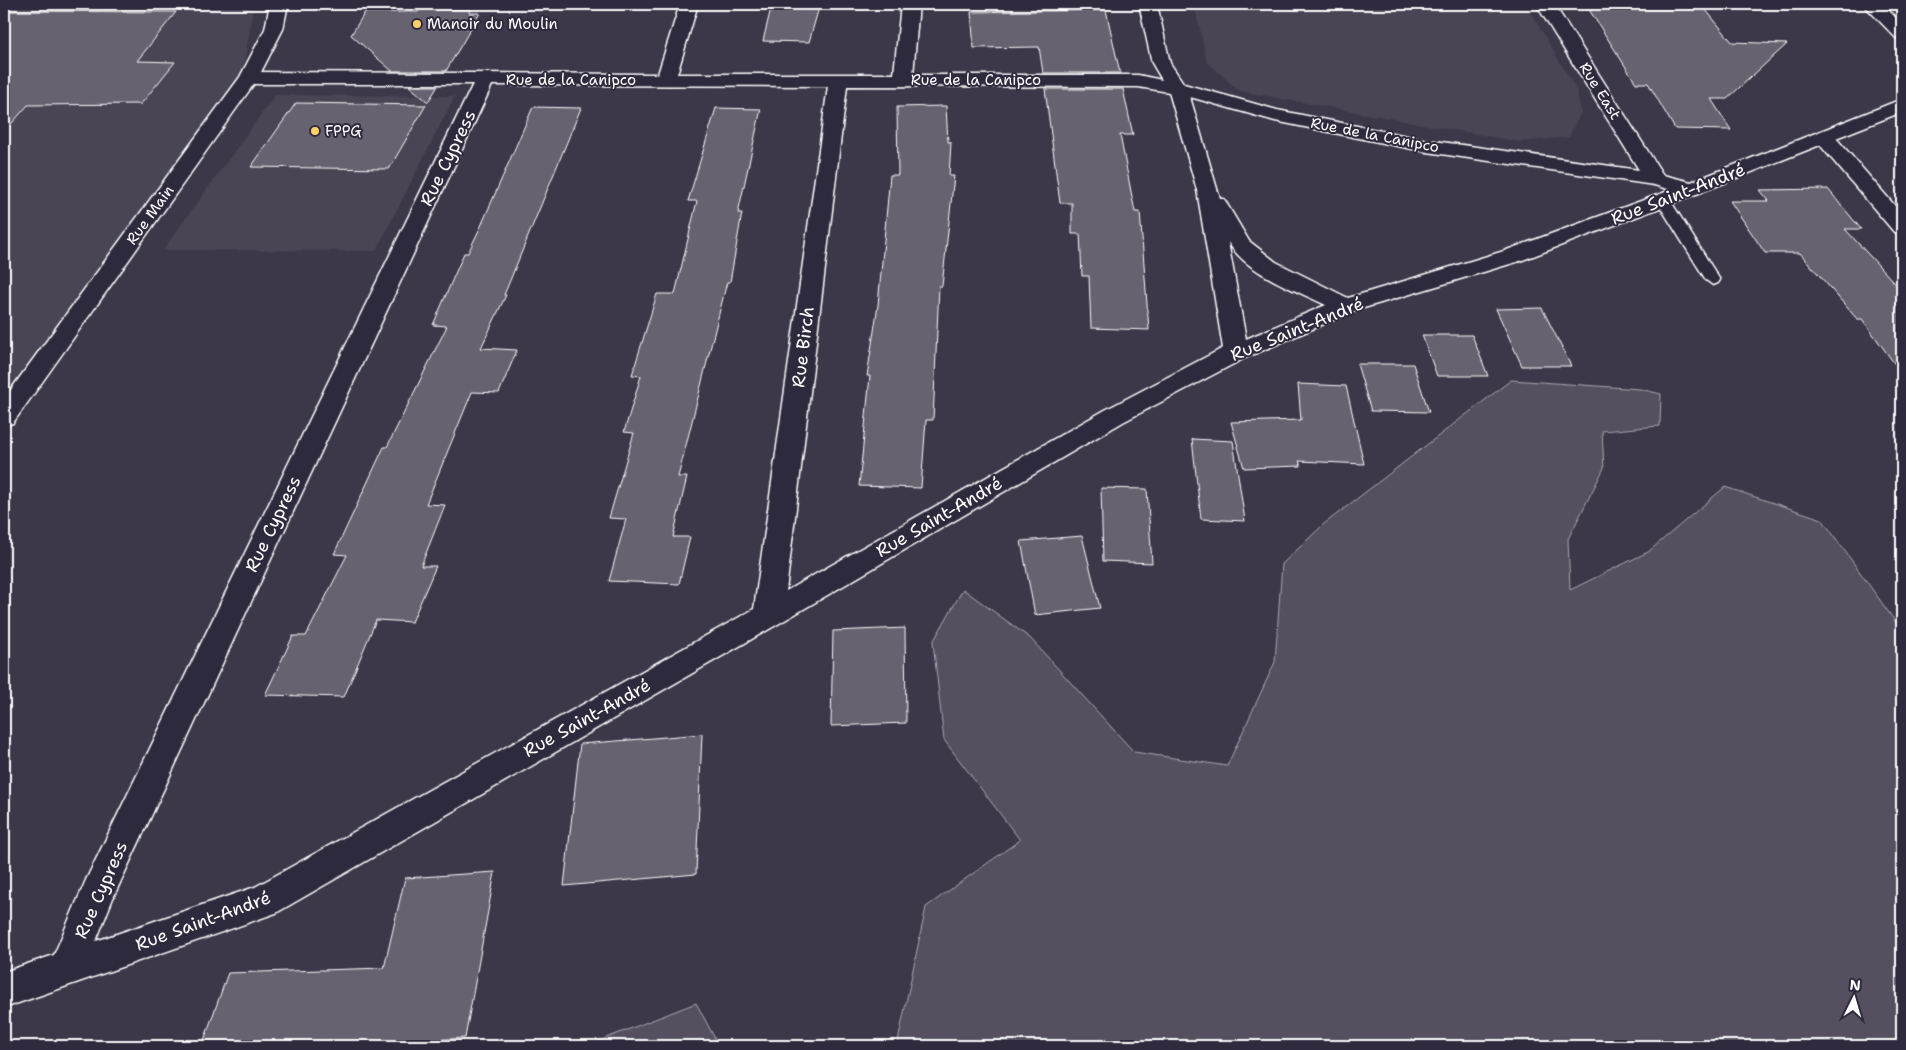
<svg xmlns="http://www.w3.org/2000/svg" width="1906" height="1050" font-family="'Shantell Sans',sans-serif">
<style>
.built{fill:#494455}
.green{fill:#555060;stroke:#aaa8b0}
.building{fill:#666270;stroke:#fff}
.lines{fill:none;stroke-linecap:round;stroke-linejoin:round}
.lane-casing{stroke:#fff;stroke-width:3}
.street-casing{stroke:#fff;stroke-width:3}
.secondary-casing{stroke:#fff;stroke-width:3}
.lane{fill:#2f2a3d;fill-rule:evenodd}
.street{fill:#2f2a3d;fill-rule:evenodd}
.secondary{fill:#2f2a3d;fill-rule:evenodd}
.poi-dot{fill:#ffd166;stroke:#2f2a3d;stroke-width:2}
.labels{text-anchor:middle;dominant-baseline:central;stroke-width:4;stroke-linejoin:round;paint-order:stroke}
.far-poi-label{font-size:15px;fill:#fff;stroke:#2f2a3d;text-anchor:start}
.far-street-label{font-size:15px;fill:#fff;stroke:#2f2a3d}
.street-label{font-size:18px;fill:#fff;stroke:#2f2a3d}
</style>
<rect width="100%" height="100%" fill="#3c3749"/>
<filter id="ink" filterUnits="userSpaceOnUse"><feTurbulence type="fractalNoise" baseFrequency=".02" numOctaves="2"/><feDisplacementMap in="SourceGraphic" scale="10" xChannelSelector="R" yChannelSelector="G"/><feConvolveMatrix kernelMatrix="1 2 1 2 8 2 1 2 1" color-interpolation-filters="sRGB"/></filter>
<g filter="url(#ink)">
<g class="built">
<path d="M4 4H254L238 101 4 415Z"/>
<path d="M1194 4H1526L1577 91 1581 112 1569 137 1520 142 1239 91 1207 62Z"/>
<path d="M275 95 455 96 376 251 163 250Z"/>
</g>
<g class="green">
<path d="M1511 380 1640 389 1661 394 1660 426 1602 431 1604 468 1568 539 1570 590 1648 552 1725 487 1822 519 1902 631V1046H897L926 907 1020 840 944 740 933 642 963 589 1030 638 1134 752 1227 766 1275 662 1282 564 1324 524Z"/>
<path d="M696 1003 719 1046H586Z"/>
</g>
<g class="building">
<path d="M772 4H820L809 42 763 41Z"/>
<path d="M1588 4H1701L1732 42 1787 44 1727 99H1711L1731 130 1675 129 1648 83H1636L1588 8H1591Z"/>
<path d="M420 9H471L469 13H480L446 71H392L351 35 365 12H418Z"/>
<path d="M1106 10 1120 73H1043L1039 47 974 48 971 12Z"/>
<path d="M4 11 176 12 137 61 175 62 141 104 28 105 4 132Z"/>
<path d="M409 86H438L428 102Z"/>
<path d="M1045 89H1123L1133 135H1120L1135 212H1140L1149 330 1091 328 1089 276H1082L1080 234H1072V203H1060Z"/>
<path d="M296 103 426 105 389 169 251 167Z"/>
<path d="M946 106 948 142H951L949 176H954L942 286H939L933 420H926L921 488 859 486 870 376H867L878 305 890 175H898L897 107Z"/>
<path d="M533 107 581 108 504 295H506L481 348 517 350 499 393 472 392 426 504 445 505 421 566H436L412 622 376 620 344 697 265 695 293 636H306L347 555 334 554 384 447H387L447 326 433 325 464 253H468L481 226Z"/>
<path d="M716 108 761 109 738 213H742L730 282H727L678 477H687L673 537H690L679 584 609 581 626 519 609 518 634 433 624 432 641 376 632 375 657 294H675L697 201H688Z"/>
<path d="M1828 189 1861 229H1845L1902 291V374L1862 319H1857L1800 253H1765L1730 201H1769L1760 190Z"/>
<path d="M1542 308 1571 366H1522L1496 309Z"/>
<path d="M1422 335H1472L1488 376H1437Z"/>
<path d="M1357 364H1413L1429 412 1371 411Z"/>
<path d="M1298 384 1346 386 1364 464 1299 461 1301 466 1244 468 1231 422 1301 420Z"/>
<path d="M1192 439 1233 441 1245 521 1201 519Z"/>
<path d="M1101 488 1147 489 1152 563 1103 561Z"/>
<path d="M1082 536 1100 608 1035 615 1021 541Z"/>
<path d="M905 628 906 723 831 726 833 631Z"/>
<path d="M702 734 696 874 564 886 580 744Z"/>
<path d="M495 872 465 1038 345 1046H202L228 973 384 968 405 878Z"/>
</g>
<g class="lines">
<defs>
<path id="lane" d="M1663 196 1670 200 1720 280 1718 283 1713 285 1706 280 1656 200Z"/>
<g id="street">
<path d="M680 4H698L677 74H894L901 4H919L913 75H1138L1162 80 1152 63 1139 4H1157L1170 63 1184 84 1277 110 1427 140 1639 170 1536 4H1554L1663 175 1691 182 1902 99V112L1836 138 1902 214V234L1894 232 1820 145 1699 193 1520 261 1354 311 1245 358 1123 422 778 624 276 913 4 1008V972L54 955 86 880 473 84H249L242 82 240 78 242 74 249 72 658 74ZM492 85 828 86 754 609 255 887 96 941 113 898ZM847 86 1138 87 1169 92 1197 190 1223 348 1105 410 786 591ZM1190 97 1275 121 1427 152 1654 185 1671 190 1504 251 1348 298 1276 262 1249 241 1224 199H1220ZM1228 242C1247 274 1294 289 1326 305L1246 339Z"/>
<path d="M1863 4H1882L1902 24V39L1896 38Z"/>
</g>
<path id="secondary" d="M270 4H288L283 29 258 78 13 423 4 426V399L240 77 265 29Z"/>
</defs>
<use href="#lane" class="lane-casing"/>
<use href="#street" class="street-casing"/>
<use href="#secondary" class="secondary-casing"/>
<use href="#lane" class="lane"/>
<use href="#street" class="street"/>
<use href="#secondary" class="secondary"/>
</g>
</g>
<g class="poi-dot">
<circle cx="417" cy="24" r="5"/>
<circle cx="315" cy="131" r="5"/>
</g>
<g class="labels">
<g class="far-poi-label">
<text x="427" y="24">Manoir du Moulin</text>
<text x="325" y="131">FPPG</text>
</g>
<g class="far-street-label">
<text x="571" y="80">Rue de la Canipco</text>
<text x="976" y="80">Rue de la Canipco</text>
<text transform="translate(1600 91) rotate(58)">Rue East</text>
<text transform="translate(1375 135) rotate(11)">Rue de la Canipco</text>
<text transform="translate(150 215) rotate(-54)">Rue Main</text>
</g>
<g class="street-label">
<text transform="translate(448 158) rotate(-64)">Rue Cypress</text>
<text transform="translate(1678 194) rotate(-21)">Rue Saint-André</text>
<text transform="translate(1297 329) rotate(-22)">Rue Saint-André</text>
<text transform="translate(803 347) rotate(-83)">Rue Birch</text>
<text transform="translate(939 517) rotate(-30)">Rue Saint-André</text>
<text transform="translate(273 524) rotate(-64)">Rue Cypress</text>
<text transform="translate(587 718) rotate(-29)">Rue Saint-André</text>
<text transform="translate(101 890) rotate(-66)">Rue Cypress</text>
<text transform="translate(203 921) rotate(-20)">Rue Saint-André</text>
</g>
</g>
<rect width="1906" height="1050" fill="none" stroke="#2f2a3d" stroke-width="20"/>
<rect x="10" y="10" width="1886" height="1030" fill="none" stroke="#fff" stroke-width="2" filter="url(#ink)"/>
<g transform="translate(1854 998) rotate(5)" stroke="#2f2a3d" stroke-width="4" paint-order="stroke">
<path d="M0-4L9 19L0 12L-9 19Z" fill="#ffffff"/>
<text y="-8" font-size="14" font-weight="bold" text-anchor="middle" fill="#ffffff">N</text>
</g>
</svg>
